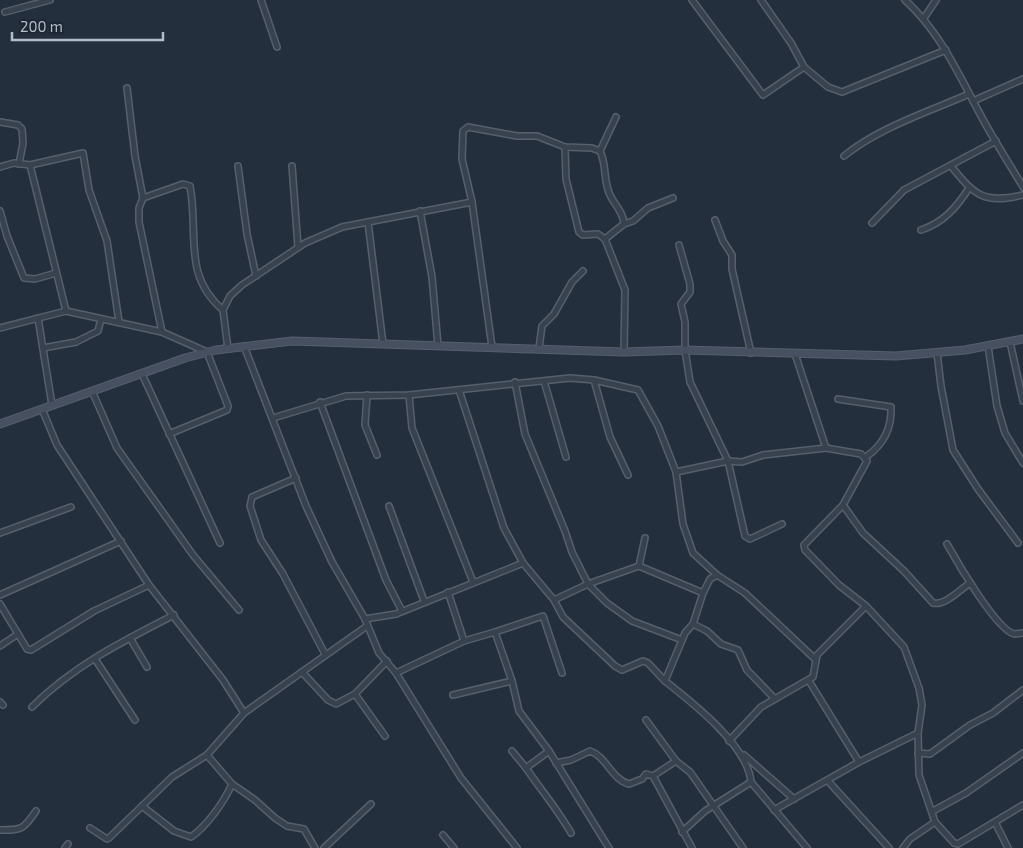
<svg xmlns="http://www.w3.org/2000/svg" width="1023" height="848" font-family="'Exo 2',sans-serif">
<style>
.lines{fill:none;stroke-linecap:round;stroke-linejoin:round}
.street-casing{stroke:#565f6c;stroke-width:8}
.secondary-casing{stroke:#565f6c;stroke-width:9}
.street{stroke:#38414e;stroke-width:5}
.secondary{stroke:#465061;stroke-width:7}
</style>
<rect width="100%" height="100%" fill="#242f3e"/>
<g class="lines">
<defs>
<g id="street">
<path d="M261 0 277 47"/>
<path d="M692 0 763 95 804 67"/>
<path d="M761 0 791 43 804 67 828 87 842 92 946 50"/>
<path d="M905 0C940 32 958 73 980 114 993 139 1009 163 1023 187"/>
<path d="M5 12 50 0"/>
<path d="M924 18 936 0"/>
<path d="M127 88 135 156 143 198 139 208V222L162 332"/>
<path d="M973 101 1023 79"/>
<path d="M0 122 18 125 22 129 23 143 19 164"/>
<path d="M565 147 566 179 579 232 583 235 598 234 605 239"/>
<path d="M600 151 616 117"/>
<path d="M844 156C880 127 928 112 969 94"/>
<path d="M30 165 66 311"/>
<path d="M238 166 247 234 256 276"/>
<path d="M292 166 298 247"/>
<path d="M951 166C975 196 984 204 1023 195"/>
<path d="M0 167 14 163 30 165 83 153 89 190 107 241 119 322"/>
<path d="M143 198 183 184 190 186C199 234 182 275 223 310"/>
<path d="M0 211 7 236 24 278 35 279 56 273"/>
<path d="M420 211 432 277 438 346"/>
<path d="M715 220 723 241 732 255V269L751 353"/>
<path d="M368 222 383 344"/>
<path d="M872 223 904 190 996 141"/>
<path d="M624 224 633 221 648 208 673 198"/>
<path d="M921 230C943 223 957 207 969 188"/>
<path d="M679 245 690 284V292L681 304 685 322V350L690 382 728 461 745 536 750 539 782 524"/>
<path d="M38 318 52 405"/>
<path d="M0 328 66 311 162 332 207 352 228 406 227 410 169 434"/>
<path d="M1010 342 1023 401"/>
<path d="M244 346 306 506 332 562 365 619 379 653 396 673 461 778 517 848"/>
<path d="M988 346 997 406 1005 433 1023 463"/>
<path d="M492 347 472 202 462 159 463 131 468 127 517 136H537L565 147 592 148 600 151C607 165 603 181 610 195 615 206 623 211 624 224L605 239 625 290 624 352"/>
<path d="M43 348 76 342 98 331 101 319"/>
<path d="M539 348 542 326 554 314 572 282 583 271"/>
<path d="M228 349 223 310 230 296 242 285 305 243 342 227 472 202"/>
<path d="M937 353 941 386 953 450 978 489 1018 543"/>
<path d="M795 354 826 448 861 454 867 461 843 505 804 545 805 550 839 585 866 606 904 647 919 688 922 705 918 733 919 775 935 822 954 843 958 844 1023 805"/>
<path d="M142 374 220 543"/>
<path d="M594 380 610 437 628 475"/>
<path d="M544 381 566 457"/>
<path d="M515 382 525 434 565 531 572 552 588 584 607 603 632 621 682 640"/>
<path d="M459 390 504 528 523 563 554 600 563 617 615 666 622 670 643 661 648 663 665 681"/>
<path d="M92 391 117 448 193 555 239 610"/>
<path d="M367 395 365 425 377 455"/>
<path d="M409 395 412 428 473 582"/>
<path d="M838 399 891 407C892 429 883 445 866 457"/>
<path d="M320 402 386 580 402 611"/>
<path d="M42 409 57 445 149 585 223 680 244 713"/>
<path d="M273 418 346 396 409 395 570 378 594 380 638 390 658 426 676 472 683 524 693 553 717 575 745 593 815 659"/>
<path d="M676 472 728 461 742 462 763 455 826 448"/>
<path d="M296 478 252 497 250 506 261 540 283 574 325 654"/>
<path d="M843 505 863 533 904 571 933 603C945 606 959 590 969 584"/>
<path d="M389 506 424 601"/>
<path d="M0 533 71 507"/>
<path d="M947 544C957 562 996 629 1014 634L1023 633"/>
<path d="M639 566 645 538"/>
<path d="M717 575 710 579 703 593 693 624 685 633 665 681C693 703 748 746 751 782L807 848"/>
<path d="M448 592 464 641"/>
<path d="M0 595 121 541"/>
<path d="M554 600 588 584 639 566 703 593"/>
<path d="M0 604 27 649 31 650 94 611 149 585"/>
<path d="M365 619 396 614 523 563"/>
<path d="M693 624 707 631 721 644 738 650 747 670 775 699"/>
<path d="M495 632 543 616 562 673"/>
<path d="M130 638 147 667"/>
<path d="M0 646 18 634"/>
<path d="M95 659 135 720"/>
<path d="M302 672 328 700 336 704 355 694 387 661"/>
<path d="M396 673 464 641 495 632 512 681 519 711 549 751 609 848"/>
<path d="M809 681 859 762"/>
<path d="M355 694 385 736"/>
<path d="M453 695 512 681"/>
<path d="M0 702 3 705"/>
<path d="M32 707C73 666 123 641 174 615"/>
<path d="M646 720 676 761 690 772 743 848"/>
<path d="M729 741 761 707 813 677 817 655 866 606"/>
<path d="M512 751 526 768"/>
<path d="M549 751 526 768C541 790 558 810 571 833"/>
<path d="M918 753 930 754 970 725 993 713 1023 690"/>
<path d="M207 755 232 784 255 800 275 818 287 826 304 829 315 848"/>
<path d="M744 755 794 799"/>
<path d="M556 763 571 760 590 751C606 756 612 780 629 784L642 779 646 774 653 776 676 761"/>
<path d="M653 776 692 848"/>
<path d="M828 781 889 848"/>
<path d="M142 806 174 831 191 837C207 826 224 802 232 784"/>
<path d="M774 810 859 762 918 733"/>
<path d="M933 811 966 793 1023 753"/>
<path d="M995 822 1008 848"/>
<path d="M90 828 107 839 109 838 172 777 207 755 244 713 367 626"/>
<path d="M0 830C22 830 23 830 36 811"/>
<path d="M682 832 705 811 751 782"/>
<path d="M443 835 454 848"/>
<path d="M65 848 68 844"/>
<path d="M324 848 371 804"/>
<path d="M903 848 910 839 935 822"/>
</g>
<path id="secondary" d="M0 424 185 358 216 350 292 341 624 352 685 350 896 356 965 350 1023 339"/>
</defs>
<use href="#street" class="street-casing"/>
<use href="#secondary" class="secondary-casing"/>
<use href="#street" class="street"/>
<use href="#secondary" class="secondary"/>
</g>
<path d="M12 32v8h151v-8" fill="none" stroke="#b4bcc9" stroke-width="2.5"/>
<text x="20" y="32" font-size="15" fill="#b4bcc9" stroke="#1d2633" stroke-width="4" paint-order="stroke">200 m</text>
</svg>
